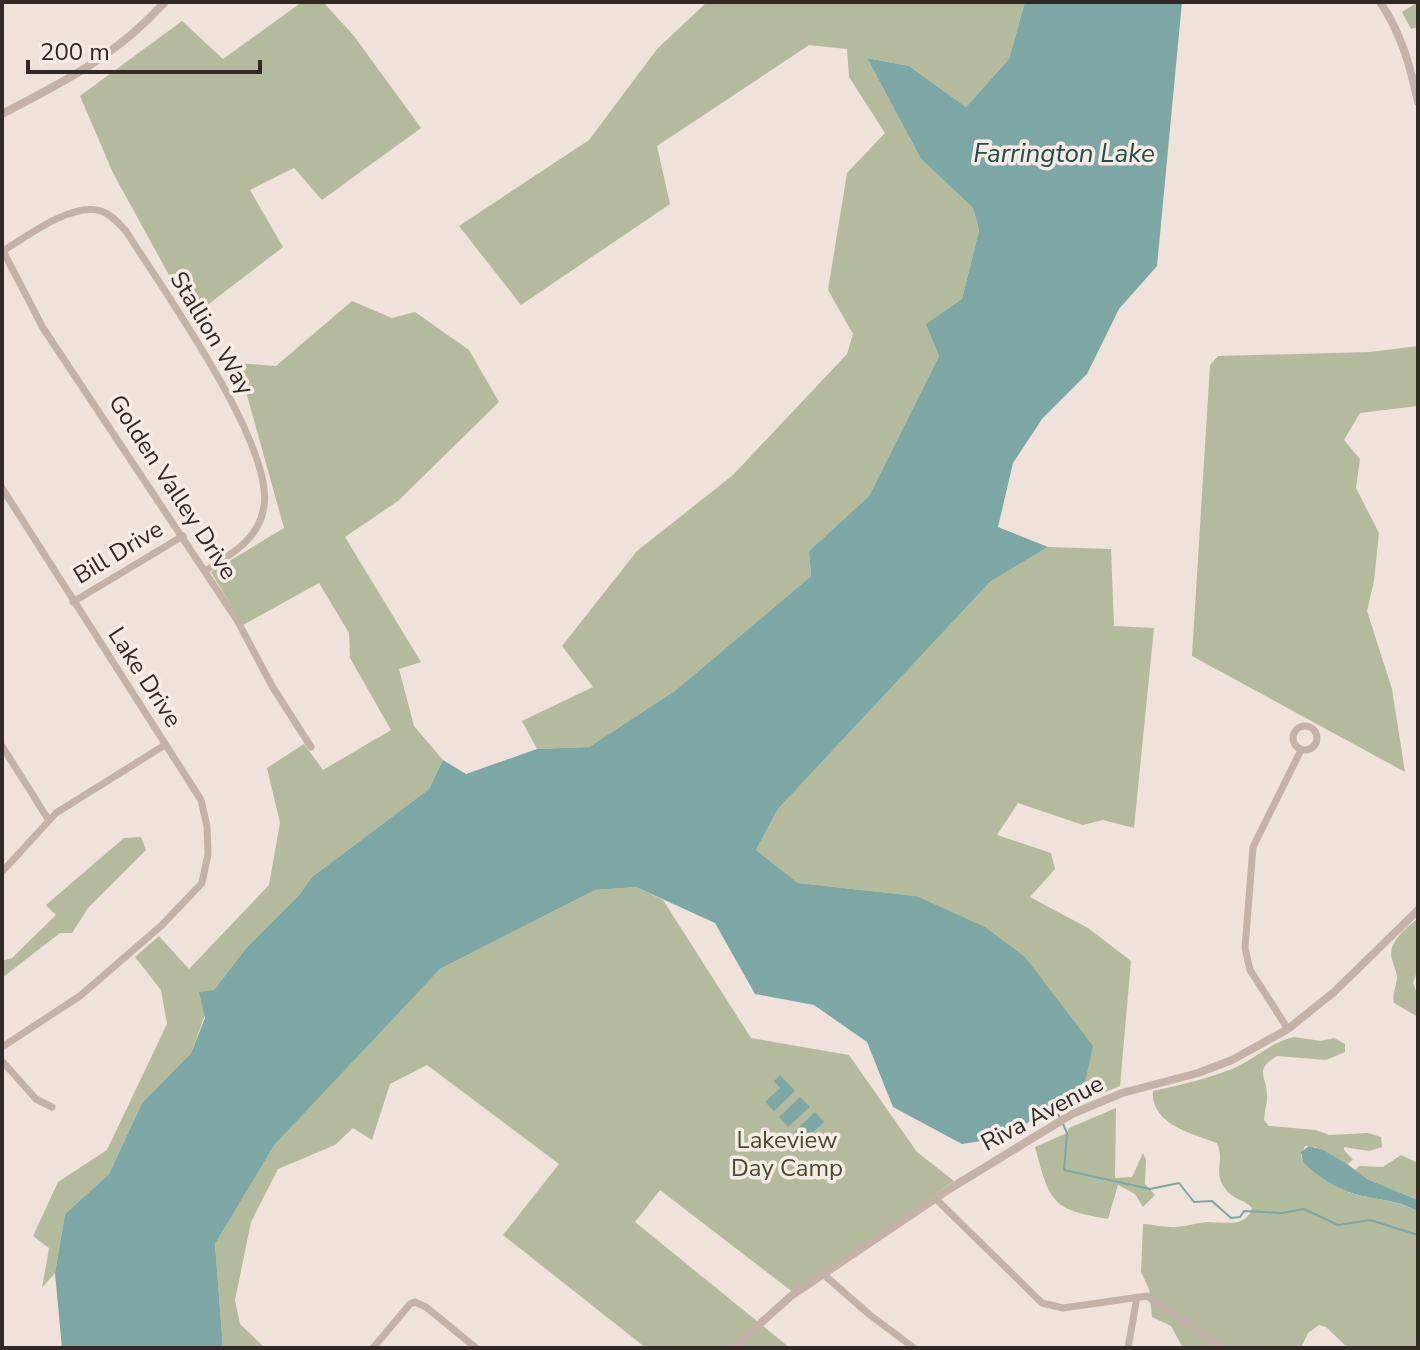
<svg xmlns="http://www.w3.org/2000/svg" width="1420" height="1350" font-family="'Nunito Sans',sans-serif">
<style>
.green{fill:#b4bb9c}
.water{fill:#7ca7a4}
.lines{fill:none;stroke-linecap:round;stroke-linejoin:round}
.stream{stroke:#7ca7a4;stroke-width:2}
.minor{stroke:#c4b1a7;stroke-width:7}
.tertiary{stroke:#c4b1a7;stroke-width:8}
.labels{text-anchor:middle;dominant-baseline:central;stroke-width:7;stroke-linejoin:round;paint-order:stroke}
.street-label{font-size:24px;fill:#322927;stroke:#f6ece5}
.park-label{font-size:24px;fill:#454d2e;stroke:#f6ece5}
.water-label{font-size:26px;font-style:italic;fill:#214e4b;stroke:#f6ece5}
</style>
<rect width="100%" height="100%" fill="#eee2da"/>
<g class="green">
<path d="M302 2H323L354 36 421 128 322 200 294 168 250 190 283 247 192 317 113 173 80 96 182 21 223 59Z"/>
<path d="M707 2H1025L1009 59 966 107 909 66 867 58 921 159 973 208 979 230 962 299 927 324 939 356 869 496 809 551 811 576 676 690 589 747 537 749 522 721 593 687 562 646 637 551 733 475 847 354 853 334 828 290 847 173 885 133 849 77 847 49 809 45 657 146 670 204 521 305 459 226 589 140 657 49Z"/>
<path d="M1418 2V27L1411 29 1402 12Z"/>
<path d="M352 301 392 318 415 312 469 350 499 402 398 501 345 537 421 662 399 669 414 726 443 760 429 789 312 877 300 894 247 947 214 990 191 1053 142 1103 109 1174 65 1214 55 1273 42 1288 49 1248 33 1236 58 1182 107 1150 167 1024 161 990 135 957 159 936 189 969 269 885 280 823 267 768 304 744 323 770 391 730 350 658 349 633 319 583 243 625 211 572 284 528 238 363 276 366Z"/>
<path d="M1418 346V406L1360 413 1344 440 1360 459 1356 488 1379 533 1374 581 1367 611 1392 689 1405 772 1192 656 1210 365 1218 356 1370 352Z"/>
<path d="M1048 547 1111 549 1114 626 1154 628 1134 828 1103 820 1083 825 1018 803 997 835 1051 853 1055 869 1030 897 1088 928 1131 961 1120 1086 1067 1108 1062 1100 1085 1082 916 896 798 883 756 850 778 809 990 582Z"/>
<path d="M141 837 146 850 88 908 72 933H60L2 978V961L12 958 56 915 46 905 124 838Z"/>
<path d="M636 887 663 900 751 1038 849 1055 917 1152 954 1181 794 1293 660 1190 635 1222 790 1348H646L503 1235 559 1164 427 1065 390 1084 372 1140 353 1128 335 1145 278 1169 251 1222 235 1300 240 1324 265 1348H223L215 1244 275 1144 299 1116 440 969 595 890Z"/>
<path d="M1418 918V969L1413 983 1418 996V1017L1394 1003C1392 993 1396 987 1397 978 1397 971 1393 965 1392 959 1387 942 1407 928 1418 918Z"/>
<path d="M1294 1037 1321 1041 1334 1038 1345 1044V1052L1326 1060 1277 1056C1254 1070 1266 1075 1267 1094 1268 1103 1264 1111 1264 1120L1269 1126 1316 1130 1329 1135 1368 1133 1381 1137 1382 1147 1369 1151 1344 1147V1150L1353 1160 1347 1164 1315 1147 1305 1146 1301 1155 1303 1162C1321 1177 1339 1192 1363 1196 1382 1200 1401 1202 1418 1212V1348H1348L1326 1327 1319 1325 1308 1333 1301 1348H1183L1171 1326 1152 1317 1149 1289 1141 1272 1143 1224C1152 1224 1160 1227 1169 1227 1182 1228 1194 1223 1207 1222 1223 1222 1247 1228 1252 1208 1245 1200 1236 1200 1229 1193 1210 1174 1226 1162 1217 1143 1193 1134 1150 1124 1153 1091 1180 1085 1207 1079 1232 1069 1254 1060 1271 1042 1294 1037Z"/>
<path d="M1116 1108 1115 1178 1132 1177 1143 1153 1146 1160 1145 1184 1155 1195 1143 1207 1135 1194 1118 1185 1108 1219C1051 1209 1050 1203 1035 1147L1067 1133 1069 1128Z"/>
<path d="M1401 1155 1418 1163V1200L1367 1179 1354 1171 1359 1166 1383 1167Z"/>
</g>
<g class="water">
<path d="M1025 2H1182L1157 266 1119 309 1087 374 1042 419 1013 463 998 527 1048 547 990 582 778 809 756 850 798 883 916 896 985 927 1025 957 1093 1046 1085 1082 1008 1137 962 1144 893 1107 867 1042 814 1005 755 994 715 923 636 887 595 890 440 969 275 1144 215 1244 223 1348H62L55 1273 65 1214 109 1174 142 1103 191 1053 205 1018 199 992 214 990 247 947 300 894 312 877 429 789 443 760 466 774 537 749 589 747 676 690 811 576 809 551 869 496 939 356 926 324 962 299 979 230 973 208 921 159 867 58 909 66 966 107 1009 59Z"/>
<path d="M780 1075 795 1091 774 1111 765 1102 780 1088 774 1081Z"/>
<path d="M800 1097 810 1107 788 1127 779 1117Z"/>
<path d="M815 1112 824 1122 802 1142 793 1133Z"/>
<path d="M1309 1146 1323 1150 1347 1164 1367 1179 1418 1200V1212C1401 1201 1382 1200 1363 1196 1341 1192 1319 1178 1303 1162L1301 1152Z"/>
</g>
<g class="lines">
<g class="stream">
<path d="M1054 1105 1060 1118"/>
<path d="M1063 1124 1067 1133 1064 1170 1150 1189 1179 1183 1194 1202 1212 1201 1231 1218 1240 1217 1244 1211 1282 1213 1304 1209 1338 1225 1370 1220 1418 1235"/>
</g>
<g class="minor">
<path d="M2 249 43 328 237 620 272 686 311 747"/>
<path d="M3 251C27 236 72 202 101 211 111 214 119 224 126 231 161 287 274 444 264 506 260 539 230 555 205 571"/>
<path d="M2 488 201 800 207 826 208 854 202 883 162 925 80 996 2 1047"/>
<path d="M73 602 183 536"/>
<circle cx="1305" cy="738" r="12"/>
<path d="M2 746 48 819"/>
<path d="M2 872 56 813 165 745"/>
<path d="M1288 1029 1250 970 1245 948 1253 847 1301 750"/>
<path d="M2 1061 36 1099 52 1107"/>
<path d="M935 1198 1042 1303 1063 1308 1147 1296 1224 1348"/>
<path d="M823 1274 870 1315 914 1348"/>
<path d="M373 1348 410 1304 415 1302 426 1307 476 1348"/>
<path d="M1128 1348 1137 1297"/>
</g>
<g class="tertiary">
<path d="M1380 2C1401 33 1410 65 1418 102"/>
<path d="M2 114C65 81 116 56 165 2"/>
<path d="M733 1348 791 1296 951 1188 1072 1114 1122 1093 1198 1073 1232 1060 1288 1029 1334 992 1418 910"/>
</g>
</g>
<g class="labels">
<g class="street-label">
<text transform="translate(212 333) rotate(59)">Stallion Way</text>
<text transform="translate(173 487) rotate(57)">Golden Valley Drive</text>
<text transform="translate(118 552) rotate(-31)">Bill Drive</text>
<text transform="translate(145 677) rotate(57)">Lake Drive</text>
<text transform="translate(1042 1113) rotate(-28)">Riva Avenue</text>
</g>
<g class="park-label">
<text x="787" y="1140">Lakeview<tspan x="787" dy="28">Day Camp</tspan></text>
</g>
<g class="water-label">
<text x="1064" y="153">Farrington Lake</text>
</g>
</g>
<rect width="1420" height="1350" fill="none" stroke="#322927" stroke-width="8"/>
<path d="M28 60v12h232v-12" fill="none" stroke="#322927" stroke-width="4"/>
<text x="40" y="60" font-size="24" fill="#322927" stroke="#f6ece5" stroke-width="6" paint-order="stroke">200 m</text>
</svg>
